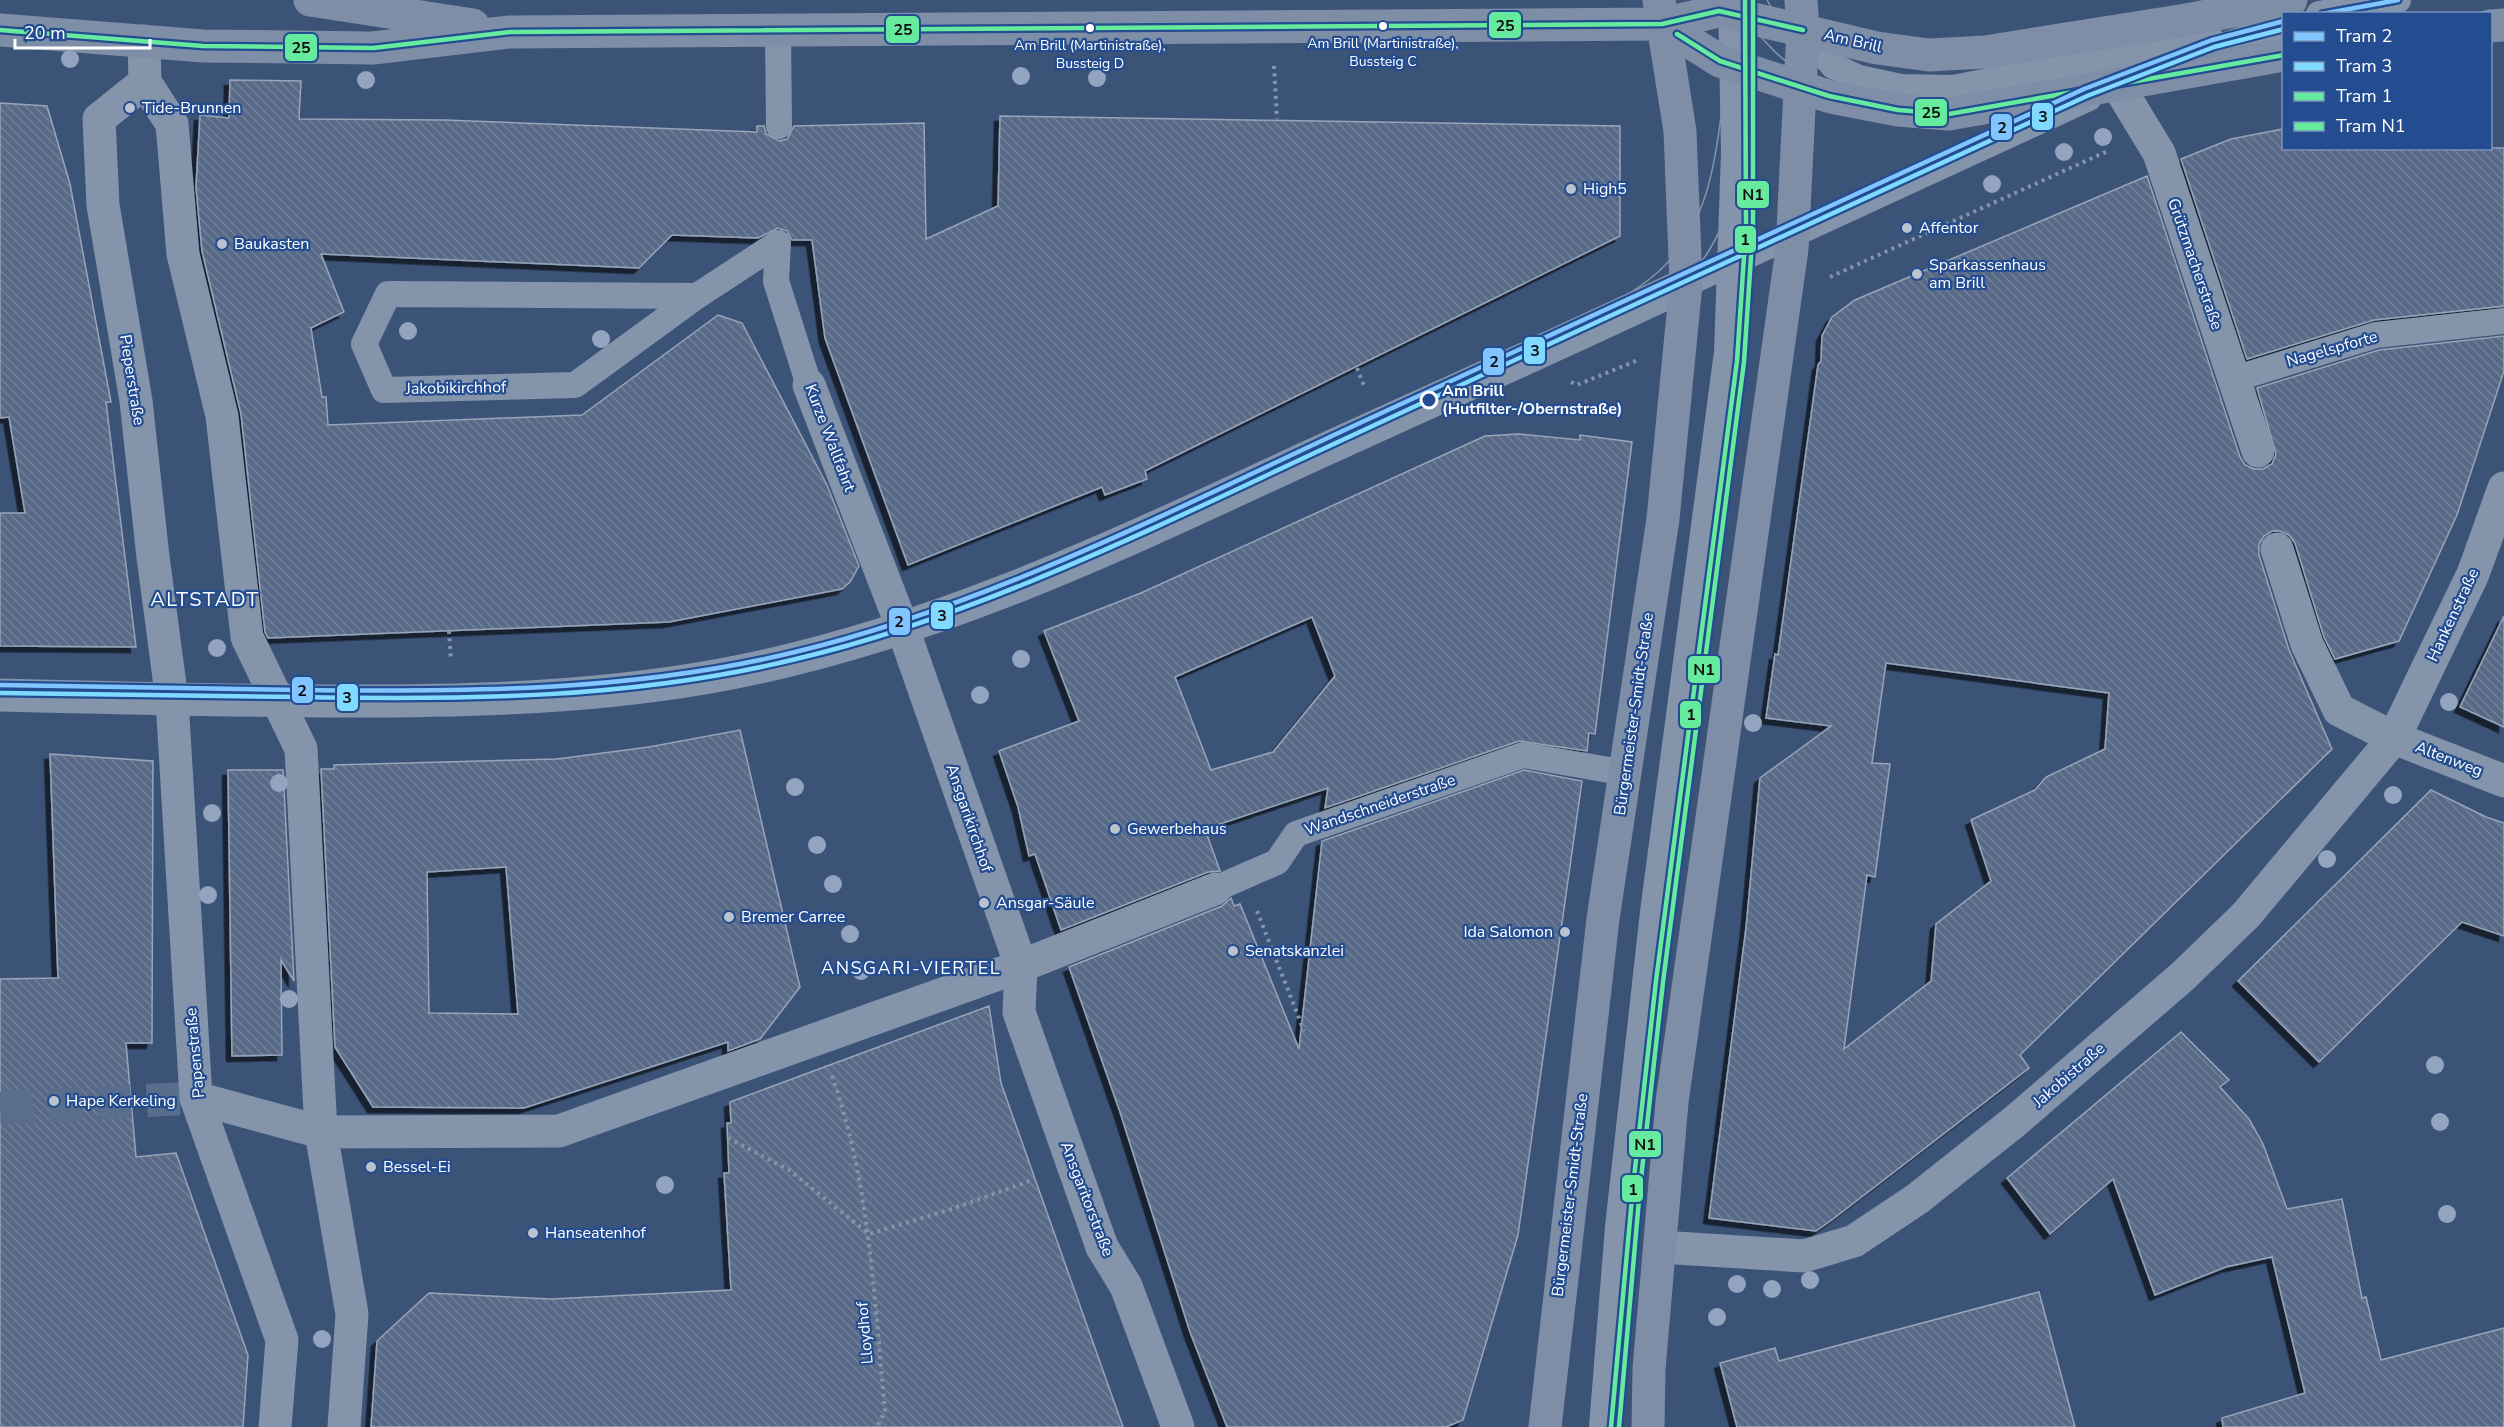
<svg xmlns="http://www.w3.org/2000/svg" width="2504" height="1427" font-family="'Nunito Sans',sans-serif">
<style>
.building{fill:url(#building-back-hatch);stroke:#98a5b9;stroke-width:1.5;fill-rule:evenodd;filter:url(#shadow)}
.lines{fill:none;stroke-linecap:round;stroke-linejoin:round}
.pedestrian-tunnel{stroke:#596d8c;stroke-width:33;stroke-dasharray:33 16;stroke-linecap:butt}
.path{stroke:#8394ab;stroke-width:4;stroke-dasharray:3 4.5;stroke-linecap:butt}
.service{stroke:#8394ab;stroke-width:26}
.pedestrian{stroke:#8394ab;stroke-width:33}
.minor{stroke:#8394ab;stroke-width:33}
.secondary{stroke:#7f8ea7;stroke-width:33}
.tram{stroke:#8393ab;stroke-width:1.5}
.bus-1-casing{stroke:#234d90;stroke-width:9}
.bus-1{stroke:#66ea9e;stroke-width:4.5}
.tram-1-casing{stroke:#234d90;stroke-width:9}
.tram-2-casing{stroke:#234d90;stroke-width:9}
.tram-3-casing{stroke:#234d90;stroke-width:9}
.tram-4-casing{stroke:#234d90;stroke-width:9}
.tram-1{stroke:#80c5ff;stroke-width:4.5}
.tram-2{stroke:#80d9ff;stroke-width:4.5}
.tram-3{stroke:#66ea9e;stroke-width:4.5}
.tram-4{stroke:#66ea9e;stroke-width:4.5}
.tree{fill:#92a4bf}
.bus-dot{fill:#fff;stroke:#234d90;stroke-width:2}
.poi-dot{fill:#bbc3d0;stroke:#234d90;stroke-width:2}
.stop-dot{fill:#234d90;stroke:#fff;stroke-width:3}
.labels{text-anchor:middle;dominant-baseline:central;stroke-width:4.5;stroke-linejoin:round;paint-order:stroke}
.bus-label{font-size:14px;fill:#fff;stroke:#234d90}
.street-label{font-size:16px;fill:#fff;stroke:#234d90}
.poi-label{font-size:16px;fill:#fff;stroke:#234d90;text-anchor:start}
.stop-label{font-size:16px;font-weight:bold;fill:#fff;stroke:#234d90;text-anchor:start}
.neighbourhood-label{font-size:18px;letter-spacing:1.5px;fill:#fff;stroke:#234d90}
.quarter-label{font-size:20px;letter-spacing:1.5px;fill:#fff;stroke:#234d90}
.line-badge{stroke:#234d90;stroke-width:2}
.pale-badge-label{font-size:16px;text-anchor:middle;font-weight:bold;fill:#111}
</style>
<defs>
<pattern id="building-back-hatch" width="6" height="6" patternUnits="userSpaceOnUse" patternTransform="scale(1.5)"><rect width="6" height="6" fill="#586a87"/><path d="M-1 5l2 2M0 0l6 6M5-1l2 2" fill="none" stroke="#718099"/></pattern>
<filter id="shadow"><feDropShadow dx="-5.5" dy="5.5" stdDeviation="0" flood-color="#0009"/></filter>
</defs>
<rect width="100%" height="100%" fill="#3c5378"/>
<g class="building">
<path d="M230 80 301 81 299 119 444 120 757 132V126H764L766 134 779 141 787 139 794 126 924 123 926 239 998 206 1000 116 1620 126V236L1145 471 1147 479 1105 495 1102 487 908 565 825 338 812 240H792L787 231 778 228 758 238 672 235 639 268 321 254 344 312 311 328 322 397H326L328 425 582 415 718 315 742 323 827 485 859 566 850 582 842 589 669 622 268 638 265 632 241 414 202 251 196 187 200 115 229 118Z"/>
<path d="M0 103 47 106 70 184 111 402H106L136 647 0 646V513H25L9 417 0 418Z"/>
<path d="M2283 129V148H2504V306L2374 320 2247 359 2181 159 2231 139Z"/>
<path d="M2147 176 2240 457 2245 465 2254 469H2263L2272 464 2276 454 2257 388 2379 350 2504 336V371L2457 515 2399 641 2335 659 2324 637 2295 543 2289 535 2280 531H2272L2264 536 2259 544V555L2289 650 2332 749 2020 1055 2029 1068 1833 1219 1816 1231 1709 1218 1746 928 1760 778 1831 726 1766 718 1775 654 1778 655 1818 365 1821 361 1822 336 1832 317 1855 300ZM1886 663 2109 693 2105 749 2046 777 2035 790 1971 820 1991 881 1936 924 1931 981 1844 1049 1867 875 1875 877 1890 764 1872 763Z"/>
<path d="M1519 434 1580 440V435L1632 442 1595 734 1589 733 1587 751 1519 741 1325 808 1328 788 1205 829 1220 871 1208 872 1061 930 1035 854 1029 856 1018 807 999 751 1079 721 1044 631 1141 593 1485 436ZM1312 617 1335 676 1273 752 1211 770 1175 677Z"/>
<path d="M2504 616V727L2460 707Z"/>
<path d="M740 730 800 987 760 1039 728 1051V1042L524 1108 373 1107 335 1047 321 769H334V765L557 759 649 747ZM506 867 518 1014 429 1013 427 872Z"/>
<path d="M50 754 153 761 152 1043H126L136 1157 176 1153 248 1355 243 1427H0V979L58 978Z"/>
<path d="M228 770H283L294 981 281 960 282 1055 232 1056Z"/>
<path d="M1524 770 1582 781 1518 1235 1463 1420 1446 1427H1227L1190 1332 1120 1112 1069 967 1222 906 1231 898 1234 906 1240 904 1299 1049 1322 841Z"/>
<path d="M2431 790 2486 817 2504 823V936L2462 922 2319 1062 2238 981Z"/>
<path d="M989 1006 1001 1083 1123 1427H371L377 1341 429 1293 551 1299 731 1290 724 1173H729L727 1123H731L730 1102Z"/>
<path d="M2181 1032 2229 1080 2220 1087 2249 1119 2263 1144 2287 1209 2342 1199 2362 1298 2366 1297 2381 1360 2504 1328V1427H2223L2222 1418 2305 1393 2272 1257 2226 1267 2155 1295 2113 1179 2050 1234 2007 1178Z"/>
<path d="M2039 1292 2075 1427H1737L1720 1363 1775 1348 1779 1361Z"/>
</g>
<g class="lines">
<path class="pedestrian-tunnel" d="M0 1108 196 1098"/>
<g class="path">
<path d="M1274 66 1277 119"/>
<path d="M1830 277 2110 150"/>
<path d="M1357 368 1364 386"/>
<path d="M1571 382 1577 385 1638 360"/>
<path d="M449 631 451 661"/>
<path d="M1257 911 1304 1031"/>
<path d="M832 1076C870 1183 874 1299 885 1411L877 1427"/>
<path d="M728 1138 789 1170 869 1234 952 1209 1035 1179"/>
</g>
<g class="service">
<path d="M2319 14 2398 0"/>
<path d="M1803 30 1833 66 1859 78 1901 87 1953 88 2210 37"/>
<path d="M778 32 779 126"/>
<path d="M2173 64 2284 24"/>
<path d="M778 243 776 281 809 385"/>
<path d="M1686 284 2089 98"/>
<path d="M697 296 388 294 364 344 384 390 575 385 697 296 778 243"/>
<path d="M2234 379 2376 335 2504 321"/>
<path d="M1215 889 1277 862 1296 834 1523 755 1626 773"/>
<path d="M1602 1427 1618 1227 1653 912 1727 352 1734 153 1731 0"/>
</g>
<g class="pedestrian">
<path d="M144 41 145 82 172 124 183 254 222 416 247 637 301 749 321 1132 352 1314 344 1427"/>
<path d="M145 82 99 119 103 205 136 401 153 557 172 700 196 1098 282 1340 275 1427"/>
<path d="M2117 84 2159 153 2258 451"/>
<path d="M809 385 903 629 1021 966 1019 1012 1102 1247"/>
<path d="M2277 549 2307 644 2339 710 2394 738"/>
<path d="M0 695C115 698 231 701 346 701 475 701 599 698 726 674 926 636 1108 550 1291 465 1422 405 1555 346 1686 284"/>
<path d="M196 1098 321 1132 559 1131 1021 966 1215 889"/>
</g>
<g class="minor">
<path d="M2394 738 2504 781"/>
<path d="M1102 1247 1126 1286 1178 1427"/>
<path d="M1660 1247 1804 1256 1854 1241 1917 1199 2014 1122 2183 976 2246 915 2394 738 2473 574 2504 488"/>
</g>
<g class="secondary">
<path d="M310 0 473 25"/>
<path d="M1662 24 1720 61 1799 87 1831 97 1898 110 1949 114 2284 55"/>
<path d="M2490 26 2504 25"/>
<path d="M0 30 203 46 373 48 510 32 1662 24 1719 11 1877 48 1929 55 1985 52 2186 20 2291 0"/>
<path d="M1545 1427 1603 919 1663 519 1686 284 1680 131 1659 0"/>
<path d="M1648 1427 1649 1369 1672 1102 1792 249 1803 30 1801 0"/>
</g>
<g class="tram">
<path d="M1738 0C1772 77 1869 118 1950 114 1982 113 2016 103 2048 96 2121 82 2193 64 2265 47"/>
<path d="M1767 0C1832 125 1978 85 2088 62 2148 50 2208 37 2267 25"/>
<path d="M1573 326C1602 310 1633 294 1658 272 1705 230 1715 168 1722 108"/>
<path d="M1612 331C1628 322 1646 314 1660 303 1726 255 1736 192 1746 117"/>
</g>
<defs>
<g id="bus-1">
<path d="M2322 14 2398 0"/>
<path d="M0 30 203 46 373 48 510 32 1662 24 1719 11 1803 30"/>
<path d="M1677 34 1720 61 1829 96 1898 110 1949 114 2284 55"/>
</g>
</defs>
<use href="#bus-1" class="bus-1-casing"/>
<use href="#bus-1" class="bus-1"/>
<defs>
<g id="tram-1">
<path d="M2322 14 2398 0"/>
<path d="M0 685C100 687 200 688 299 690 466 692 632 692 795 652 986 606 1171 511 1349 428 1594 315 1839 202 2084 89L2212 40 2284 21"/>
</g>
<path id="tram-2" d="M0 693C100 694 200 696 300 697 467 700 633 699 796 659 987 614 1173 518 1351 436 1596 322 1842 209 2087 96L2214 47 2284 29"/>
<path id="tram-3" d="M1611 1427 1633 1187 1656 981 1737 361 1746 227 1745 0"/>
<path id="tram-4" d="M1619 1427 1640 1188 1663 982 1744 362 1753 227V0"/>
</defs>
<use href="#tram-1" class="tram-1-casing"/>
<use href="#tram-2" class="tram-2-casing"/>
<use href="#tram-3" class="tram-3-casing"/>
<use href="#tram-4" class="tram-4-casing"/>
<use href="#tram-1" class="tram-1"/>
<use href="#tram-2" class="tram-2"/>
<use href="#tram-3" class="tram-3"/>
<use href="#tram-4" class="tram-4"/>
</g>
<g class="tree">
<circle cx="70" cy="59" r="9"/>
<circle cx="1021" cy="76" r="9"/>
<circle cx="1097" cy="78" r="9"/>
<circle cx="366" cy="80" r="9"/>
<circle cx="2103" cy="137" r="9"/>
<circle cx="2064" cy="152" r="9"/>
<circle cx="1992" cy="184" r="9"/>
<circle cx="408" cy="331" r="9"/>
<circle cx="601" cy="339" r="9"/>
<circle cx="217" cy="648" r="9"/>
<circle cx="1021" cy="659" r="9"/>
<circle cx="980" cy="695" r="9"/>
<circle cx="2449" cy="702" r="9"/>
<circle cx="1753" cy="723" r="9"/>
<circle cx="279" cy="783" r="9"/>
<circle cx="795" cy="787" r="9"/>
<circle cx="2393" cy="795" r="9"/>
<circle cx="212" cy="813" r="9"/>
<circle cx="817" cy="845" r="9"/>
<circle cx="2327" cy="859" r="9"/>
<circle cx="833" cy="884" r="9"/>
<circle cx="208" cy="895" r="9"/>
<circle cx="850" cy="934" r="9"/>
<circle cx="861" cy="971" r="9"/>
<circle cx="289" cy="999" r="9"/>
<circle cx="2435" cy="1065" r="9"/>
<circle cx="2440" cy="1122" r="9"/>
<circle cx="665" cy="1185" r="9"/>
<circle cx="2447" cy="1214" r="9"/>
<circle cx="1810" cy="1280" r="9"/>
<circle cx="1737" cy="1284" r="9"/>
<circle cx="1772" cy="1289" r="9"/>
<circle cx="1717" cy="1317" r="9"/>
<circle cx="322" cy="1339" r="9"/>
</g>
<g class="bus-dot">
<circle cx="1383" cy="26" r="5"/>
<circle cx="1090" cy="28" r="5"/>
</g>
<g class="poi-dot">
<circle cx="130" cy="108" r="6"/>
<circle cx="1571" cy="189" r="6"/>
<circle cx="1907" cy="228" r="6"/>
<circle cx="222" cy="244" r="6"/>
<circle cx="1917" cy="274" r="6"/>
<circle cx="1115" cy="829" r="6"/>
<circle cx="984" cy="903" r="6"/>
<circle cx="729" cy="917" r="6"/>
<circle cx="1565" cy="932" r="6"/>
<circle cx="1233" cy="951" r="6"/>
<circle cx="54" cy="1101" r="6"/>
<circle cx="371" cy="1167" r="6"/>
<circle cx="533" cy="1233" r="6"/>
</g>
<circle class="stop-dot" cx="1429" cy="400" r="8"/>
<g class="labels">
<g class="bus-label">
<text x="1383" y="43">Am Brill (Martinistraße),<tspan x="1383" dy="18">Bussteig C</tspan></text>
<text x="1090" y="45">Am Brill (Martinistraße),<tspan x="1090" dy="18">Bussteig D</tspan></text>
</g>
<g class="street-label">
<text transform="translate(1853 41) rotate(13)">Am Brill</text>
<text transform="translate(2195 264) rotate(71)">Grützmacherstraße</text>
<text transform="translate(2332 349) rotate(-16)">Nagelspforte</text>
<text transform="translate(132 380) rotate(81)">Pieperstraße</text>
<text transform="translate(456 388) rotate(-1)">Jakobikirchhof</text>
<text transform="translate(830 438) rotate(69)">Kurze Wallfahrt</text>
<text transform="translate(2453 615) rotate(-65)">Hankenstraße</text>
<text transform="translate(1634 714) rotate(-82)">Bürgermeister-Smidt-Straße</text>
<text transform="translate(2449 759) rotate(21)">Altenweg</text>
<text transform="translate(1380 805) rotate(-19)">Wandschneiderstraße</text>
<text transform="translate(969 818) rotate(71)">Ansgarikirchhof</text>
<text transform="translate(195 1053) rotate(-95)">Papenstraße</text>
<text transform="translate(2069 1075) rotate(-41)">Jakobistraße</text>
<text transform="translate(1570 1195) rotate(-83)">Bürgermeister-Smidt-Straße</text>
<text transform="translate(1087 1199) rotate(69)">Ansgaritorstraße</text>
<text transform="translate(865 1333) rotate(-95)">Lloydhof</text>
</g>
<g class="poi-label">
<text x="142" y="108">Tide-Brunnen</text>
<text x="1583" y="189">High5</text>
<text x="1919" y="228">Affentor</text>
<text x="234" y="244">Baukasten</text>
<text x="1929" y="265">Sparkassenhaus<tspan x="1929" dy="18">am Brill</tspan></text>
<text x="1127" y="829">Gewerbehaus</text>
<text x="996" y="903">Ansgar-Säule</text>
<text x="741" y="917">Bremer Carree</text>
<text x="1553" y="932" text-anchor="end">Ida Salomon</text>
<text x="1245" y="951">Senatskanzlei</text>
<text x="66" y="1101">Hape Kerkeling</text>
<text x="383" y="1167">Bessel-Ei</text>
<text x="545" y="1233">Hanseatenhof</text>
</g>
<g class="stop-label">
<text x="1442" y="391">Am Brill<tspan x="1442" dy="18">(Hutfilter-/Obernstraße)</tspan></text>
</g>
<g class="neighbourhood-label">
<text x="911" y="968">ANSGARI-VIERTEL</text>
</g>
<g class="quarter-label">
<text x="205" y="599">ALTSTADT</text>
</g>
</g>
<g class="line-badge">
<rect x="1488" y="11" width="34" height="28" rx="6" fill="#66ea9e"/>
<rect x="885" y="15" width="35" height="29" rx="6" fill="#66ea9e"/>
<rect x="284" y="33" width="34" height="29" rx="6" fill="#66ea9e"/>
<rect x="1914" y="98" width="34" height="29" rx="6" fill="#66ea9e"/>
<rect x="2031" y="102" width="23" height="29" rx="6" fill="#80d9ff"/>
<rect x="1990" y="113" width="23" height="28" rx="6" fill="#80c5ff"/>
<rect x="1736" y="180" width="34" height="29" rx="6" fill="#66ea9e"/>
<rect x="1734" y="225" width="23" height="29" rx="6" fill="#66ea9e"/>
<rect x="1523" y="336" width="23" height="29" rx="6" fill="#80d9ff"/>
<rect x="1482" y="347" width="23" height="29" rx="6" fill="#80c5ff"/>
<rect x="930" y="601" width="24" height="29" rx="6" fill="#80d9ff"/>
<rect x="888" y="607" width="23" height="29" rx="6" fill="#80c5ff"/>
<rect x="1687" y="655" width="34" height="29" rx="6" fill="#66ea9e"/>
<rect x="291" y="676" width="23" height="28" rx="6" fill="#80c5ff"/>
<rect x="336" y="683" width="23" height="29" rx="6" fill="#80d9ff"/>
<rect x="1679" y="700" width="23" height="29" rx="6" fill="#66ea9e"/>
<rect x="1628" y="1130" width="34" height="28" rx="6" fill="#66ea9e"/>
<rect x="1621" y="1174" width="23" height="29" rx="6" fill="#66ea9e"/>
</g>
<g class="pale-badge-label">
<text x="1505" y="31">25</text>
<text x="903" y="35">25</text>
<text x="301" y="53">25</text>
<text x="1931" y="118">25</text>
<text x="2043" y="122">3</text>
<text x="2002" y="133">2</text>
<text x="1753" y="200">N1</text>
<text x="1745" y="245">1</text>
<text x="1535" y="356">3</text>
<text x="1494" y="367">2</text>
<text x="942" y="621">3</text>
<text x="899" y="627">2</text>
<text x="1704" y="675">N1</text>
<text x="302" y="696">2</text>
<text x="347" y="703">3</text>
<text x="1691" y="720">1</text>
<text x="1645" y="1150">N1</text>
<text x="1633" y="1195">1</text>
</g>
<rect x="2282" y="12" width="210" height="138" fill="#234d90" stroke="#7b94bc" stroke-width="1.5"/>
<rect x="2294" y="32" width="30" height="9" fill="#80c5ff" stroke="#7b94bc" stroke-width="1.5"/>
<text x="2336" y="42" font-size="18" fill="#ffffff">Tram 2</text>
<rect x="2294" y="62" width="30" height="9" fill="#80d9ff" stroke="#7b94bc" stroke-width="1.5"/>
<text x="2336" y="72" font-size="18" fill="#ffffff">Tram 3</text>
<rect x="2294" y="92" width="30" height="9" fill="#66ea9e" stroke="#7b94bc" stroke-width="1.5"/>
<text x="2336" y="102" font-size="18" fill="#ffffff">Tram 1</text>
<rect x="2294" y="122" width="30" height="9" fill="#66ea9e" stroke="#7b94bc" stroke-width="1.5"/>
<text x="2336" y="132" font-size="18" fill="#ffffff">Tram N1</text>
<path d="M15 39v9h135v-9" fill="none" stroke="#ffffff" stroke-width="3"/>
<text x="24" y="39" font-size="18" fill="#ffffff" stroke="#234d90" stroke-width="4.5" paint-order="stroke">20 m</text>
</svg>
